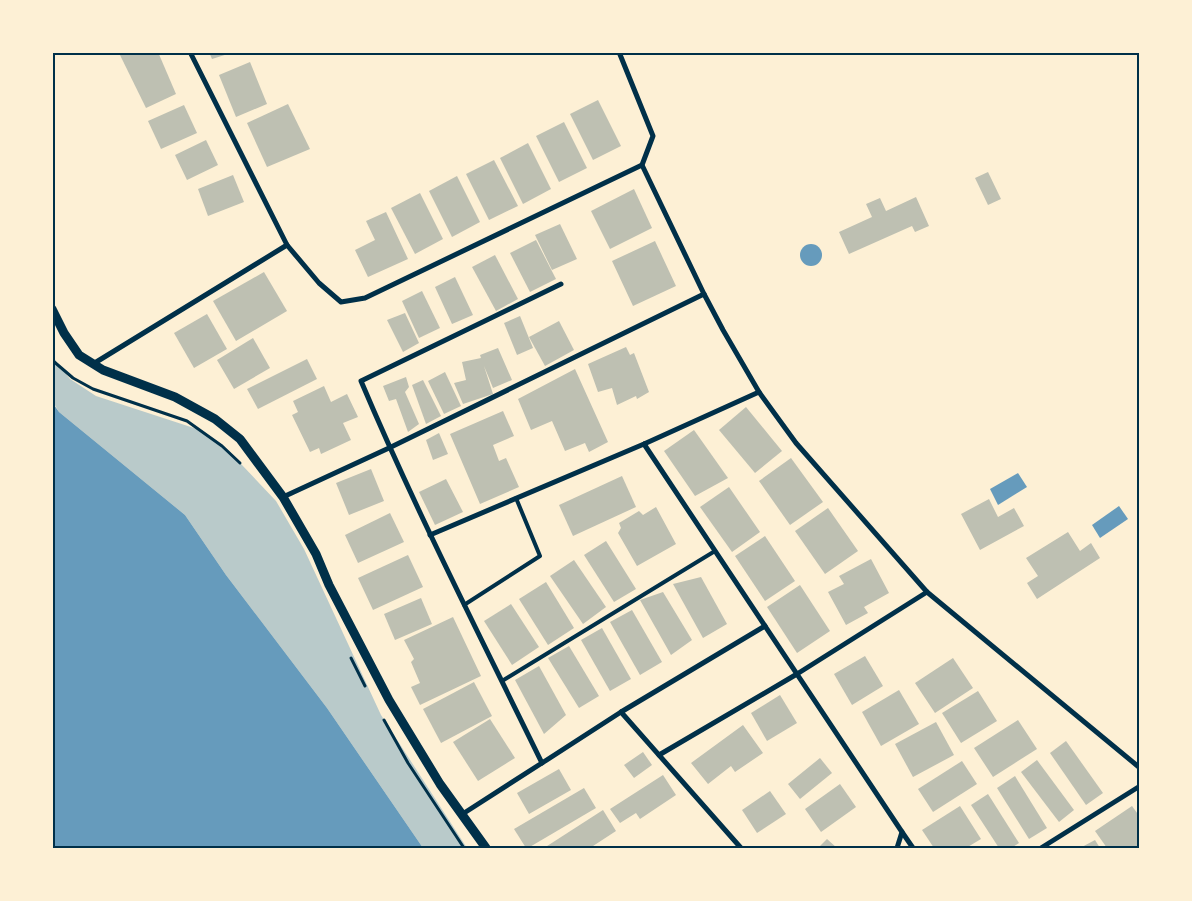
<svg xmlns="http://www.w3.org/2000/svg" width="1192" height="901" font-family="Overpass,sans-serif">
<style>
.green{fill:#b9caca}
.water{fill:#669bbc}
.building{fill:#bec0b2}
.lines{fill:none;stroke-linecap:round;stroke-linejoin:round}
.path{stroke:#003049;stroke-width:3}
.service{stroke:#003049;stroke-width:4}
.minor{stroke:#003049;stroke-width:5}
.tertiary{stroke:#003049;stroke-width:9}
.neatline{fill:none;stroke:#003049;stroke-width:2}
</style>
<rect width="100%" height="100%" fill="#fdf0d5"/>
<path class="green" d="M52 354 57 363 70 379 96 396 200 430 224 446 276 501 304 549 381 715 467 848H423L327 708 226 575 185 515 59 412 53 402Z"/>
<g class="water">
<circle cx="811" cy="255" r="11"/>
<path d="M52 402 59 412 185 515 226 575 327 708 423 848H53Z"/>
<path d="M1018 473 1027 487 998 505 990 489Z"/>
<path d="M1119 506 1128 519 1100 538 1092 525Z"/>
</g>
<g class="building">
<path d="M121 52H158L176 94 146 108 119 53Z"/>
<path d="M209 52H231V53L212 59Z"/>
<path d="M250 62 267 104 236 117 219 75Z"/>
<path d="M598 100 621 146 593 160 570 114Z"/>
<path d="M288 104 310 149 267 167 247 123Z"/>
<path d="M184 105 197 133 161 149 148 121Z"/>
<path d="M564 122 587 168 559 182 536 136Z"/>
<path d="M206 140 218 165 187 180 175 155Z"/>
<path d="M528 143 551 189 523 204 500 158Z"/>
<path d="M494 160 518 206 489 220 466 174Z"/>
<path d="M988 172 1001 199 988 205 975 178Z"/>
<path d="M233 175 244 202 208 216 198 189Z"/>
<path d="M457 176 480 222 452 237 429 191Z"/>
<path d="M634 189 652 228 610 249 591 211Z"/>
<path d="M420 193 443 239 415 254 391 208Z"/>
<path d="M916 197 929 226 915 232 912 226 849 254 839 232 872 217 866 204 880 198 886 211Z"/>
<path d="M386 212 408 259 368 277 355 250 375 240 366 221Z"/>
<path d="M560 224 577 259 552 270 535 235Z"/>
<path d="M536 240 556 279 530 292 510 253Z"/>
<path d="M655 241 676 286 633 306 612 261Z"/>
<path d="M495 255 518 299 496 311 472 267Z"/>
<path d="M264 272 287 311 236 341 213 301Z"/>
<path d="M455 277 473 315 452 324 435 287Z"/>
<path d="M422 291 440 328 419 338 402 301Z"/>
<path d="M405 313 419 343 403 352 387 320Z"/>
<path d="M207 314 227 349 194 368 174 333Z"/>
<path d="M520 316 533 348 517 355 504 323Z"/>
<path d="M559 321 574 350 545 366 529 337Z"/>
<path d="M253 338 270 368 234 389 217 360Z"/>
<path d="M626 347 630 355 634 353 649 392 637 399 636 396 617 405 612 388 598 392 588 364Z"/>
<path d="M498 348 512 380 493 388 484 366 493 394 463 404 454 383 466 380 462 362 481 358 480 355Z"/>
<path d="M307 359 317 379 258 409 247 389Z"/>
<path d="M575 369 608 442 589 452 585 443 565 451 552 421 531 430 518 399Z"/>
<path d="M445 372 461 406 444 414 428 381Z"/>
<path d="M406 377 409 387 405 392 419 424 408 432 396 399 389 401 383 386Z"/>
<path d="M423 380 441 416 426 424 412 385Z"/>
<path d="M324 386 331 402 347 394 358 417 343 423 351 440 321 454 319 448 310 452 292 415 298 412 293 401Z"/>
<path d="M746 407 782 451 755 473 719 430Z"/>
<path d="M503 411 514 436 493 445 499 461 506 458 519 487 480 504 450 434Z"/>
<path d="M694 430 728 478 695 496 664 451Z"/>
<path d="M439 433 448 454 433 460 426 440Z"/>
<path d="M791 458 823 502 790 525 759 481Z"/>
<path d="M371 469 384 501 349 515 336 483Z"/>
<path d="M622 476 636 507 573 536 559 505Z"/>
<path d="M446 479 463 512 435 525 419 492Z"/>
<path d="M729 487 760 532 732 552 700 507Z"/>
<path d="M989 499 998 517 1014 508 1024 526 980 550 961 514Z"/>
<path d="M656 507 676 544 637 566 618 533 621 528 619 523 639 511 643 515Z"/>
<path d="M828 508 858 551 825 574 795 531Z"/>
<path d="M390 513 404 542 358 563 345 535Z"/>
<path d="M1068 532 1080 551 1091 543 1100 558 1037 599 1027 583 1038 576 1026 558Z"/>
<path d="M765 536 795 581 765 601 735 556Z"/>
<path d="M606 541 636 589 614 602 584 555Z"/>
<path d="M408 555 423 587 373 610 358 578Z"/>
<path d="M871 559 889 593 864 607 868 613 846 625 828 592 844 584 839 576Z"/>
<path d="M574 560 606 607 583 624 550 576Z"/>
<path d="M701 577 727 624 703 638 673 584Z"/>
<path d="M546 582 574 628 548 645 519 599Z"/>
<path d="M800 585 830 631 797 653 767 607Z"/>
<path d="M663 592 692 640 671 655 640 600Z"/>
<path d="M421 598 432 624 395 640 384 614Z"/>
<path d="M511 604 539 647 512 665 484 621Z"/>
<path d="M632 610 662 662 640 675 610 622Z"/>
<path d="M453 617 481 676 420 705 411 687 420 683 411 662 414 659 404 640Z"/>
<path d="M602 628 631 679 610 691 581 640Z"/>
<path d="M569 646 599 696 579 708 548 658Z"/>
<path d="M865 656 883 686 852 705 834 674Z"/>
<path d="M953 658 973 688 935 713 915 683Z"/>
<path d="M539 666 566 715 544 734 515 680Z"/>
<path d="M474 682 492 716 441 743 423 709Z"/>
<path d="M899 690 919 724 881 746 862 712Z"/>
<path d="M978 691 997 721 961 743 942 713Z"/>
<path d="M780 695 797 723 767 741 751 713Z"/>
<path d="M490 719 515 758 478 781 453 742Z"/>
<path d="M1018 720 1037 749 993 777 974 748Z"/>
<path d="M936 722 954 755 913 777 895 744Z"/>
<path d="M743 725 763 753 735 772 731 766 708 784 691 763Z"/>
<path d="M1066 741 1103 793 1086 805 1050 753Z"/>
<path d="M643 752 652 765 634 778 624 765Z"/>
<path d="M820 758 832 773 800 799 788 784Z"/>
<path d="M1037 760 1074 810 1059 822 1021 772Z"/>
<path d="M962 761 977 784 933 812 918 789Z"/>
<path d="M559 769 571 790 529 814 517 793Z"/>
<path d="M663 775 676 795 640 819 636 813 620 823 610 809Z"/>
<path d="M1015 776 1047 828 1029 839 997 788Z"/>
<path d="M840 784 856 807 821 832 805 809Z"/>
<path d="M584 788 596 808 528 848H526L514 829Z"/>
<path d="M770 791 786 814 757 833 742 810Z"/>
<path d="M988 794 1019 843 1011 848H999L971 805Z"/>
<path d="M960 806 981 839 966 848H934L922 830Z"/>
<path d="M1132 806 1140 817V848H1107L1095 831Z"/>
<path d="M603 810 616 831 590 848H544Z"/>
<path d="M827 839 837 848H818Z"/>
<path d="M1095 840 1100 848H1080Z"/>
</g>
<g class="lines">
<g class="path">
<path d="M52 360 73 378 93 389 187 421 222 446 240 463"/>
<path d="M351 658 365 686"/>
<path d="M384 720 408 763 464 848"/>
</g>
<g class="service">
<path d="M464 605 540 556 516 498"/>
<path d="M502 681 715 551"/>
</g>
<g class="minor">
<path d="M190 52 287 245 319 283 341 302 365 298 642 165"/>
<path d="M619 52 653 136 642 165 704 294 723 330 759 392 796 443 927 592 1140 768"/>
<path d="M93 364 287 245"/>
<path d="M644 444 902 832 897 848"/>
<path d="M283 497 389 448 704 294"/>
<path d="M430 535 644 444 759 392"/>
<path d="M621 712 741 848"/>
<path d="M659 755 797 674 927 592"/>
<path d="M542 763 621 712 765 626"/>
<path d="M461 815 542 763C480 636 416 511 361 381L561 284"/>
<path d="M902 832 913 848"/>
<path d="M1041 848 1140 786"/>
</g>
<path class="tertiary" d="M52 309 64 333 79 355 103 370 175 397 215 419 240 439 283 497 316 554 329 585 389 700 440 784 486 848"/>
</g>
<rect width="1192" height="901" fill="none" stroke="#fdf0d5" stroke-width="108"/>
<rect x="54" y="54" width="1084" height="793" class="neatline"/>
</svg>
